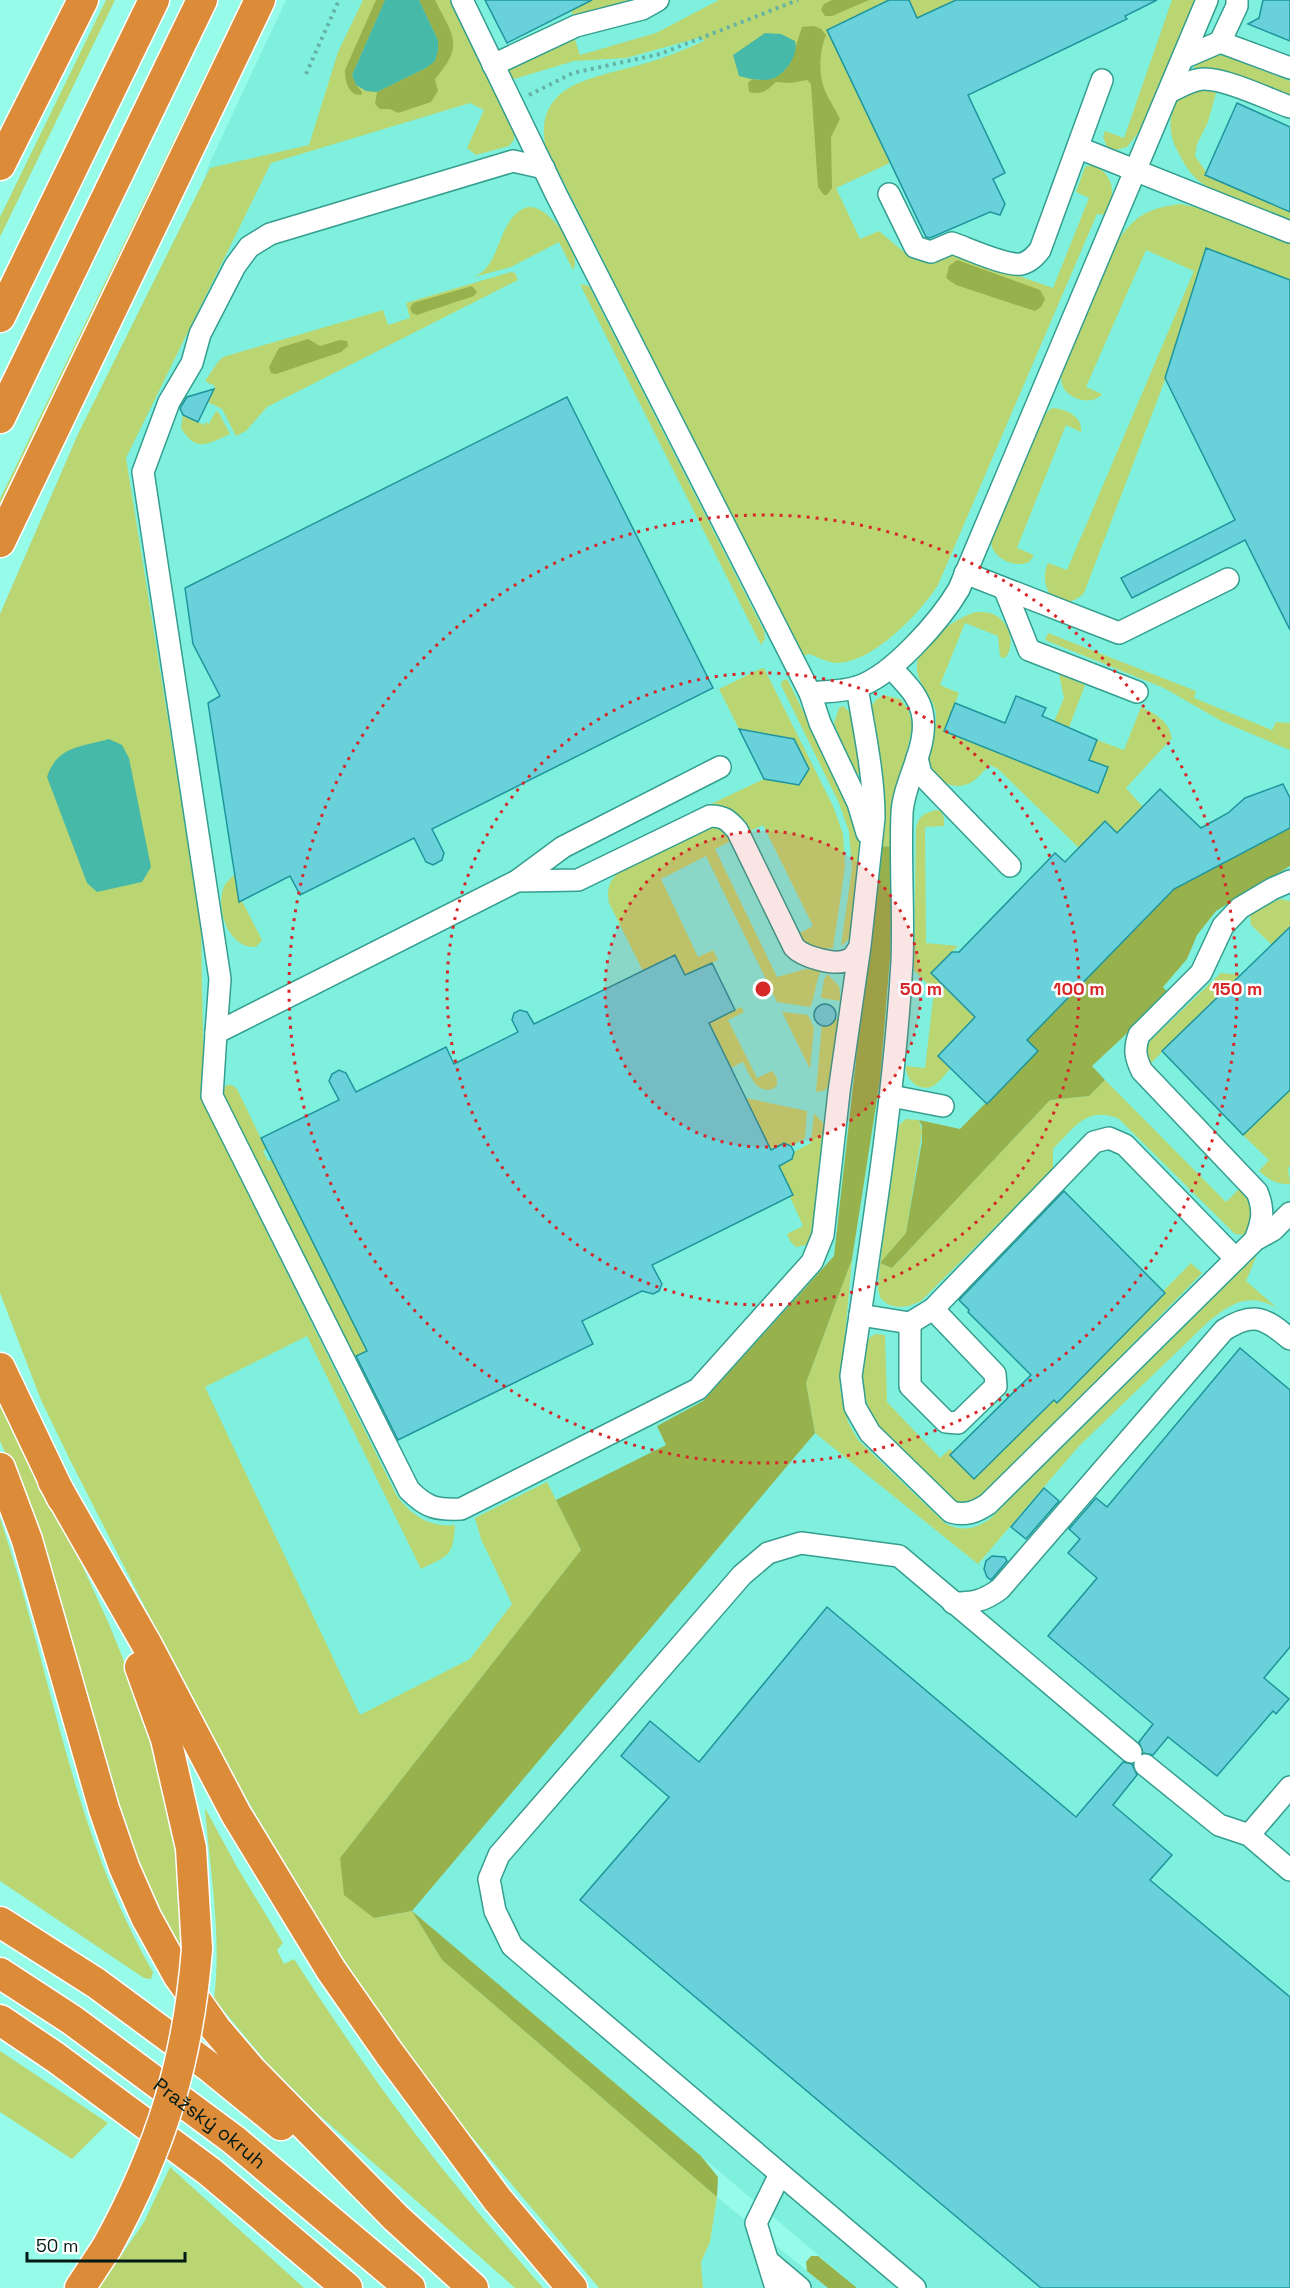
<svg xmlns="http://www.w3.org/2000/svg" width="1290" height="2288" font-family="'Space Grotesk',sans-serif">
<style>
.built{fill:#80f0de}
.green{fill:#bad672}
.forest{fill:#97b14c}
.water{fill:#47b9a8}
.building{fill:#68d1d9;stroke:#1e959d;stroke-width:1.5}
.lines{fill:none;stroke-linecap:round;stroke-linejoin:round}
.minor-casing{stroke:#349e8f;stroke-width:24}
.highway-casing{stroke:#fff;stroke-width:33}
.path{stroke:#66b3a5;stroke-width:4;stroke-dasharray:3 4.5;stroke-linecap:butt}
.minor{stroke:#fff;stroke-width:21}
.highway{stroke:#dc8b39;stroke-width:30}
.highway-bridge-casing{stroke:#fff;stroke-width:33;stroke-linecap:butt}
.highway-bridge{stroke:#dc8b39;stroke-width:30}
.ring{fill:none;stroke:#d62828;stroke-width:3;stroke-dasharray:3 6}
.labels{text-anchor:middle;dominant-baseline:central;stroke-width:5;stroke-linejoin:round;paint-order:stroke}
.street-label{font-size:20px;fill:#001b16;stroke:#fff}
.centre{fill:#d62828;stroke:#fff;stroke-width:3}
.ring-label{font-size:18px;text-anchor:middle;font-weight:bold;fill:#d62828;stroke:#fff;stroke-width:5;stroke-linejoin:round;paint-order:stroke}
</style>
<rect width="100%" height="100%" fill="#97fbea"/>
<g class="built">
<path d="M286 0H1290V2288H857L412 1911 191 1383 103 457 211 160Z"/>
<path d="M717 2197 828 2288H703L701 2262 710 2242Z"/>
</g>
<g class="green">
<path d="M106 0H115L0 237V217Z"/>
<path d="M242 0H251L0 519V499Z"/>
<path d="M363 0H450L514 131V140L509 146 476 155 467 148 484 110 470 103 271 163 126 458 201 925 204 1099 207 1111 397 1496C411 1515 430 1528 455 1525 453 1557 449 1555 421 1569L307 1336 205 1387 360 1715 470 1659 512 1604 481 1539 475 1518 547 1482 581 1550 340 1858 374 1918 412 1911 442 1960 717 2197 710 2242 701 2262 703 2288H599L461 2124 382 2018 306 1902 229 1768 182 1680 70 1460 41 1400 0 1293V614L78 434 210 168 309 145 338 52Z"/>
<path d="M592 0H634L573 15 571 11Z"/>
<path d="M719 0H891L827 30 890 163 836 188 860 239 879 231 911 258 928 263 951 252 1053 288 1089 198 1076 192 1085 167C1099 161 1113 179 1112 192 1112 200 1108 208 1106 215L1097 214 938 585C919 614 873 663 836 663 826 662 818 657 809 654L803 656 545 145C535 81 597 78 643 64 664 58 684 50 704 41L702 37 626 58 574 61 514 79 510 76 508 71 512 66 574 37 580 55 656 33Z"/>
<path d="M909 0H957L917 19Z"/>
<path d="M1172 0H1195L1142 128 1127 147 1115 150 1107 147 1103 137 1105 131 1124 138Z"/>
<path d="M1223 55 1290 81V99L1218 69 1198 72 1194 67C1201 59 1213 56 1223 55Z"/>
<path d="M1203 88 1216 93 1208 122 1197 144 1195 156 1207 173 1290 208V219C1264 209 1219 197 1199 181 1188 172 1181 158 1175 146 1167 127 1170 109 1182 93Z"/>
<path d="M1180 204 1204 209 1290 244V280L1206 248 1165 380 1084 593C1061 616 1036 590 1048 563L1067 570 1194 271 1146 250 1086 387 1102 394C1093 405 1073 401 1064 389 1062 385 1061 380 1061 375L1117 242C1135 215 1149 208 1180 204Z"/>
<path d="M528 207C551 205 583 255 573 270L559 242 511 267 474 277C503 265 496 217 528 207Z"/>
<path d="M511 272 515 273 518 280 267 407 246 431 236 436 222 409 208 402 215 386 205 381 218 362 223 357 383 310 388 325 410 318 406 303Z"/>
<path d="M580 284 589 286 764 631 765 639 761 645Z"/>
<path d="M1052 408C1066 409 1083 416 1081 432L1066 425 1017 548 1034 555 1029 562C1014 569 990 557 991 540L1042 416Z"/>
<path d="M216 411 219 413 230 434C208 444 196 453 181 428L183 415 204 425 206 422 209 424Z"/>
<path d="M976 612C983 612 989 612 995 615 1010 623 1016 645 1005 658L1000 657 998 636 965 623 940 685 959 693 944 731 1035 767 1064 698 1059 674 1085 685 1051 775 1098 793 1108 768 1089 760 1097 740 1124 750 1141 707C1156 714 1168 720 1172 738L1126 788 1143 807 1117 833 1079 848 998 769 990 765C984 770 978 779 970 783 951 793 927 776 929 756 930 742 937 729 936 715 935 698 918 686 917 669 914 646 956 617 976 612Z"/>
<path d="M1048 633 1196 691 1194 698 1272 730 1276 722 1290 723V750L1223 722 1164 688 1045 640Z"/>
<path d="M764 668 833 806 843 834 845 867 833 948C815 950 809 947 796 935L813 926 763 825 748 832C740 814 732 806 711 804L764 779 799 785 809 770 794 739 739 729 719 689 760 669Z"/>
<path d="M787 679 847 799 858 831 861 853 851 937 841 946 852 868 849 832 839 803 781 685 782 681Z"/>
<path d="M884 695 900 699C909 709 912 717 912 730L892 811V847L880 846 870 707 877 699Z"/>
<path d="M843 706 852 714 864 772 855 775 834 723 839 708Z"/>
<path d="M936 810 941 811 944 818V826L925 827 926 943 958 946 931 973 959 1001 989 1003 938 1055 951 1068C946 1073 939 1083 933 1086 919 1093 905 1079 906 1066L925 1068 934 991 914 970 916 828C919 816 924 813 936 810Z"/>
<path d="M713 827 723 831 731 841 715 849 777 977 806 969 821 971C815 982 816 995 810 1007L777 1002 706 856 661 879 698 957 713 950 718 960 685 976 675 955 643 971 609 903C606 888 610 878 623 869Z"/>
<path d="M235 874 239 901H242L262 940 256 947C229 949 216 910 223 889 225 883 230 879 235 874Z"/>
<path d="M1281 899 1290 901V927L1272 945 1251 925 1250 916 1254 909Z"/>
<path d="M1221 973 1241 975 1151 1063 1146 1052 1150 1041Z"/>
<path d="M827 974 839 986 841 1001 821 998 824 980Z"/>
<path d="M741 1007 744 1012 728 1020 757 1078 772 1071 777 1078V1085L773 1089C756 1094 750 1075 743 1062L731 1068 708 1023Z"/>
<path d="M782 1012 808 1015 814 1028 810 1069Z"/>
<path d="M835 1019H840L832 1082 825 1090 816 1092 822 1023 828 1024Z"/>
<path d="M1105 1080 1226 1202 1240 1188C1254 1204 1259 1218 1243 1235L1235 1234 1119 1119C1087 1105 1074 1128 1053 1149V1169L921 1301 909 1306 899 1307 889 1305 881 1299 878 1290 880 1263 899 1125 906 1119 919 1120 922 1132 906 1233 880 1263 892 1268 1050 1100 1089 1096Z"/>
<path d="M227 1085H232L237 1089 266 1149 263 1151 268 1161 272 1160 367 1351 353 1358 224 1096 223 1089Z"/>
<path d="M1290 1090V1166L1288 1168 1290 1184C1276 1185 1269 1179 1259 1171L1269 1160 1243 1135Z"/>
<path d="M746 1098 807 1111 805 1138 791 1146 784 1144 771 1150Z"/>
<path d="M814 1113 823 1123 825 1134 811 1234 806 1245 796 1247 790 1241 787 1234 803 1226 790 1197 793 1195 779 1166 792 1159 794 1152 811 1143Z"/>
<path d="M1257 1255 1246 1281 1277 1308C1248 1292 1232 1303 1209 1321L1079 1446 978 1564 815 1433 806 1383 852 1259 840 1389 848 1422 858 1440 946 1524C963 1532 975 1529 990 1519Z"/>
<path d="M1191 1263 1202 1273 988 1492 971 1502 962 1504 947 1497 878 1425 868 1406 864 1392 863 1376 868 1339 875 1334 885 1335 887 1402 940 1458 950 1449 974 1473 1055 1395 1058 1398Z"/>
<path d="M0 1386 109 1624 138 1696 159 1760 181 1849 180 1946 176 1947 125 1839 12 1469 0 1441Z"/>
<path d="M0 1518C51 1670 72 1832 153 1972L151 1979 144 1978 0 1881Z"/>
<path d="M205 1808 237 1867 283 1943 277 1950 284 1964 294 1959C344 2036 396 2112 454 2183 483 2219 513 2253 543 2288H515L318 2114 267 2063 214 1999C222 1935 210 1873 205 1808Z"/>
<path d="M0 2051 108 2123 72 2159 0 2112Z"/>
<path d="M170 2167 304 2288H99L144 2222Z"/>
</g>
<g class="forest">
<path d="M376 0H385L352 75 356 85 362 92 361 95C348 95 345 81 345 70Z"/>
<path d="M419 0H435C453 36 465 45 435 79L438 91 431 102 398 113 390 109H380L375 104 377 92 426 68 438 40Z"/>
<path d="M832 0H869L832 16H825L821 10 824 4Z"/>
<path d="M814 26 821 29 826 35C820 49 818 73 824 88 828 99 835 108 840 119L831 137 832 188 827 195H824L818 187 811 84 807 80 790 83 776 82C767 91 762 95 749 92L748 83 752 79 760 80 790 64 802 27Z"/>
<path d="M957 260 1040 290 1045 299 1041 307 1035 311 956 285 946 278 949 266Z"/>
<path d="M472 286 477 292 474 296 417 315 412 313 410 308 413 303Z"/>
<path d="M308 339 320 346 340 340 347 341 348 346 341 352 276 374 271 373 269 367 279 348Z"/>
<path d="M1290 828V866L1216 911 1197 935 1187 959 1163 987 1169 994 1092 1066 1105 1080 1089 1096 1050 1100 892 1268 880 1263 906 1233 922 1141V1126L919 1120 960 1129 1037 1051 1027 1040 1174 889Z"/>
<path d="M880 846 892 847 890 957 880 1080 852 1259 806 1383 815 1433 412 1911 701 2156 718 2177 717 2197 442 1960 412 1911 374 1918 344 1895 340 1858 581 1550 556 1500 666 1445 657 1426 703 1401 834 1256Z"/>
<path d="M811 2256H818L857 2288H828L807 2271 806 2262Z"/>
</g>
<g class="water">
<path d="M385 0H419L438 40V51L435 61 426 68 377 92 366 91 356 85 352 75Z"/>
<path d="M765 33 781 34 795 41C799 54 786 73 774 78 764 82 750 79 739 76L733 55Z"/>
<path d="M109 739 122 745 129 758 151 867 142 882 97 892 87 883 47 777C57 746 81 747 109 739Z"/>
</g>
<g class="building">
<path d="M485 0H592L507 43Z"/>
<path d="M889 0H909L917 18 956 0H1157L1125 16 1127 19 968 95 1005 173 993 179 1005 204 1000 215 990 212 930 238 926 237 827 30Z"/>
<path d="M1263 0H1290V41L1248 24 1259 18Z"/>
<path d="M1237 103 1290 127V212L1205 175Z"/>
<path d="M1206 248 1290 280V630L1245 540 1132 598 1121 578 1235 520 1165 378Z"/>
<path d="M214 389 198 422 183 415 180 408 187 397Z"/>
<path d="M567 397 713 688 432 829 444 853 442 860 433 865 426 862 414 838 300 895 290 876 239 902 208 703 220 696 193 644 185 588Z"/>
<path d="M1016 696 1046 708 1042 716 1097 740 1089 760 1108 767 1098 793 944 731 955 703 1005 723Z"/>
<path d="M739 729 794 739 809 769 799 785 764 779Z"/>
<path d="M1283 784 1290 798V828L1174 889 1027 1040 1038 1051 987 1104 938 1056 975 1017 931 973 952 952H959L1055 853 1065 862 1105 821 1117 833 1160 789 1201 828 1228 813 1245 798Z"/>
<path d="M1290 927V1090L1243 1135 1162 1051Z"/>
<path d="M675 955 685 975 712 963 735 1010 709 1023 771 1150 784 1143 791 1146 794 1152 792 1159 779 1166 793 1195 652 1265 662 1284 659 1291 653 1294 642 1291 582 1321 593 1344 398 1440 356 1356 367 1351 261 1138 339 1100 329 1081 332 1074 339 1070 346 1073 356 1092 446 1047 454 1064 518 1032 512 1020 514 1013 520 1010 527 1012 534 1024Z"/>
<circle cx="825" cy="1015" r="11"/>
<path d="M1064 1191 1165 1293 1057 1403 1054 1400 974 1479 950 1455 1031 1375 968 1312 969 1310 959 1300Z"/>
<path d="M1240 1348 1290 1390V1647L1264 1678 1289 1699 1276 1714 1273 1711 1217 1776 1168 1737 1153 1755 1143 1753 1139 1742 1153 1724 1048 1636 1097 1578 1068 1553 1080 1539 1069 1529 1096 1498 1107 1507Z"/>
<path d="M1044 1488 1059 1501 1026 1539 1011 1527Z"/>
<path d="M992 1556 1005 1557 1007 1561 991 1580 987 1577 984 1569 986 1561Z"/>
<path d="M827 1607 1076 1817 1123 1762 1132 1764 1137 1775 1113 1805 1172 1855 1150 1880 1290 1997V2288H1041L580 1900 669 1797 621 1756 650 1721 699 1762Z"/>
</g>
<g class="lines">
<defs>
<g id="minor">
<path d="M462 0 557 196 810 693 820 723 858 803 867 833"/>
<path d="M1220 42 1290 68"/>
<path d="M1183 58 1220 42 1237 6V0"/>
<path d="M493 65 576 26 642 9 658 0"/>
<path d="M1169 92C1180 87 1192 79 1204 79 1227 79 1268 99 1290 107"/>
<path d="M1079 148 1290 232"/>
<path d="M889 194 915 247 931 252 952 243C969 249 1005 266 1021 264 1030 262 1035 256 1040 250L1102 80"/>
<path d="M965 573 1119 633 1228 579"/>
<path d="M1005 590 1029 650 1137 692"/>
<path d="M892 668C903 682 918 693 922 712 930 746 904 779 902 813 900 863 904 913 902 962 894 1101 871 1239 851 1376L855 1407 870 1433 951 1512C966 1516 976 1512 988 1504L1255 1240 1273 1230 1290 1213"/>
<path d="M857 687C864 730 874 774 874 818L860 946 839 1092 823 1235 812 1262 698 1389 461 1509C436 1510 427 1508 409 1490L212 1096 216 1033 517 881 578 880 710 816C724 816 728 820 737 830L794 947C803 957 835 966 848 960 854 958 857 951 860 946"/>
<path d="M810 693C825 691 843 692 857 687 892 676 940 621 959 589L1207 0"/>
<path d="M917 758 921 774 1010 866"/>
<path d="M517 881 563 847 720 767"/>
<path d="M216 1033 220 979 143 472 169 402 192 363 200 334 235 266 249 247 270 234 513 161 544 168"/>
<path d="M891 1096 943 1106"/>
<path d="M1255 1240C1262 1222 1265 1211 1257 1192L1142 1071C1135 1057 1134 1049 1139 1035L1201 973 1223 926 1240 908 1272 889 1290 881"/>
<path d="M860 1315 910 1323 933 1309 1094 1142 1109 1138 1125 1145 1236 1259"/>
<path d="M910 1323V1386L946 1422 958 1423 996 1386 995 1374 933 1309"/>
<path d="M953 1603C973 1603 984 1601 1000 1589L1224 1330C1254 1311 1265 1318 1290 1339"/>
<path d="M1145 1765 1219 1825 1249 1835 1290 1870"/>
<path d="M1249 1835 1290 1787"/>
<path d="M768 2261 800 2288"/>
<path d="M776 2288 756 2223 780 2174"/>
<path d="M915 2288 512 1946 495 1911 489 1879 499 1855 742 1575 768 1553 801 1543 899 1556 1131 1752"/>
</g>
<g id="highway">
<path d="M0 165 83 0"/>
<path d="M0 317 154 0"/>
<path d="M0 418 202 0"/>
<path d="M0 542 260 0"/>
<path d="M0 1368 62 1498"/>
<path d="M0 1468 27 1540 104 1809 124 1867 146 1917 178 1975 216 2029 251 2070 396 2218 473 2288"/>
<path d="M53 1481 147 1645 236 1814 331 1970 389 2053 497 2199 572 2288"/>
<path d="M140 1667 166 1739 191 1848 197 1949"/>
<path d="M0 1922 96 1983 211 2068 281 2125"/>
<path id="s1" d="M0 1973 72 2020 234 2140 410 2288"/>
<path d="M0 2020 55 2057 210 2172 347 2288"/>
<path d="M80 2288 107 2247"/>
</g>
</defs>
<use href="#minor" class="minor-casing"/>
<use href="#highway" class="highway-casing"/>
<g class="path">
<path d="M306 74 339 0"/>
<path d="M529 95 573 73 660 54 798 0"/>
</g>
<use href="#minor" class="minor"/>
<use href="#highway" class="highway"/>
<defs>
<path id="highway-bridge" d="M107 2247C161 2149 188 2061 197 1949"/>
</defs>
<use href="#highway-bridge" class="highway-bridge-casing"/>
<use href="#highway-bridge" class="highway-bridge"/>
</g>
<circle cx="763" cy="989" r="158" fill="#d62828" fill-opacity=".12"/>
<g class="ring">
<circle cx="763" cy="989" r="158"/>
<circle cx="763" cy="989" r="316"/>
<circle cx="763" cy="989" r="474"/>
</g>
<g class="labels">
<g class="street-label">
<text stroke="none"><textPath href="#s1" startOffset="258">Pražský okruh</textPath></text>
</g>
</g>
<circle cx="763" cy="989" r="9" class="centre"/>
<g class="ring-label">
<text x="921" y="995">50 m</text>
<text x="1079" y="995">100 m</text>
<text x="1237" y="995">150 m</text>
</g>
<path d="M27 2252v9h158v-9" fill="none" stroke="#001b16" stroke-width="3"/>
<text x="36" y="2252" font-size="18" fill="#001b16" stroke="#ffffff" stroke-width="4.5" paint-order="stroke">50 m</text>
</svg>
